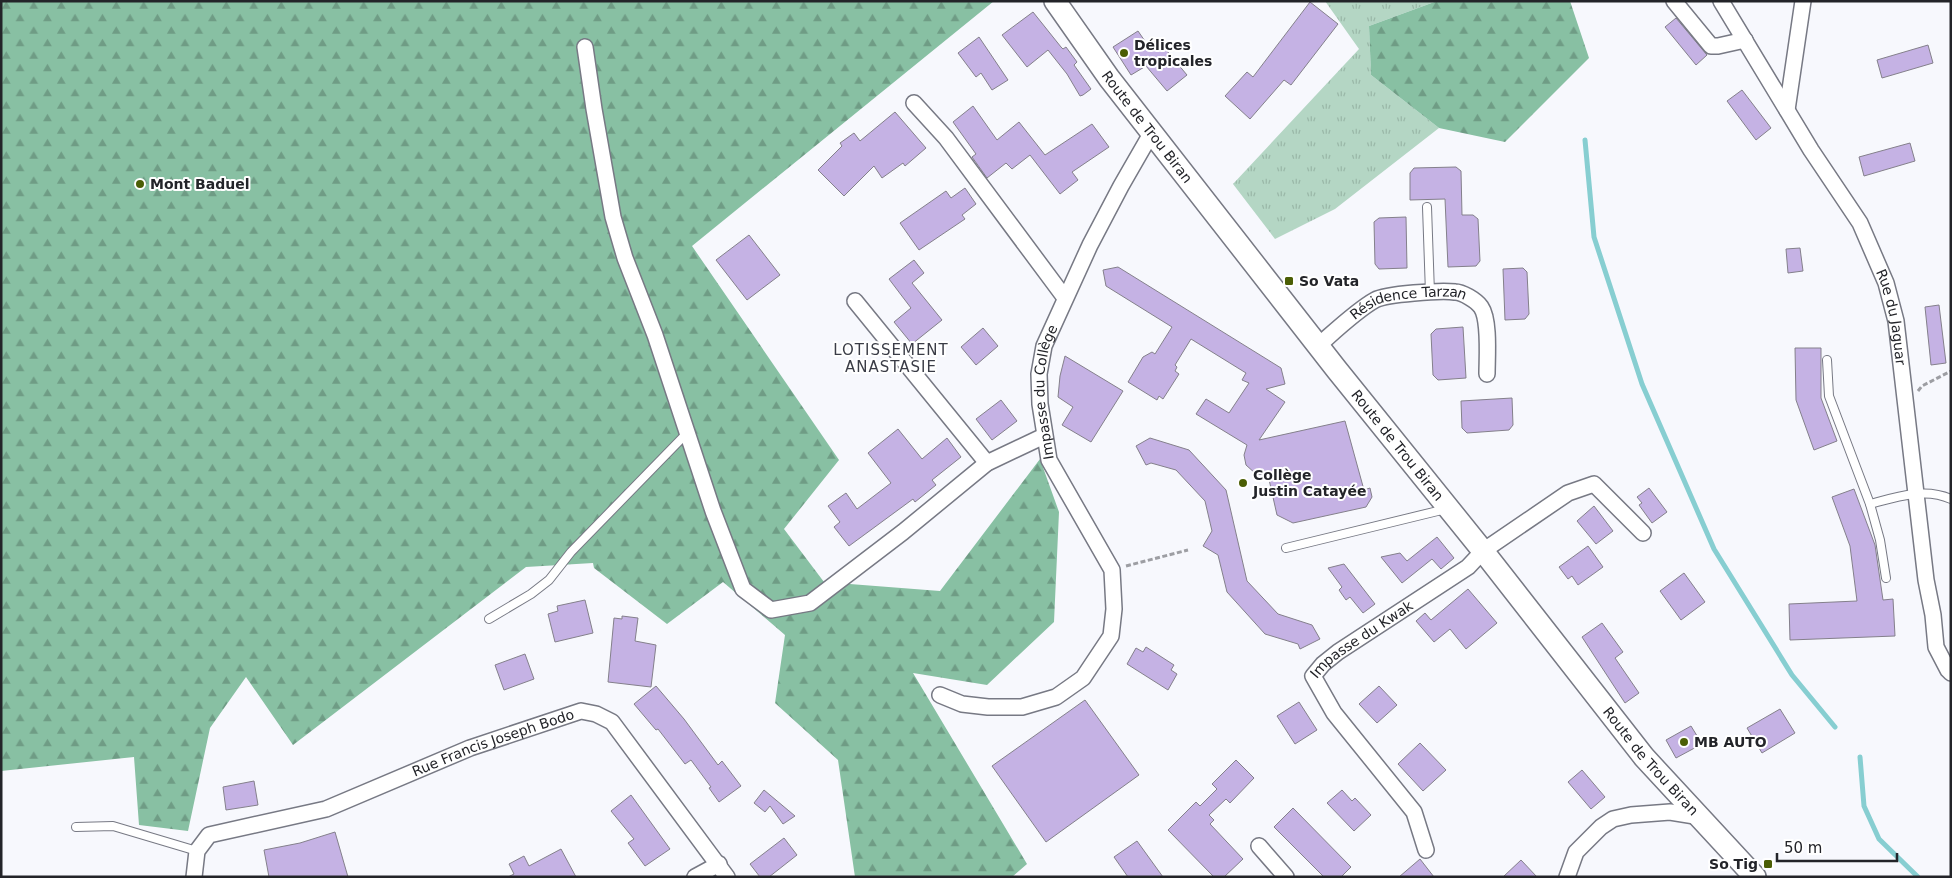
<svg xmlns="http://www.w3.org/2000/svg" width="1952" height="878" font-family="'DejaVu Sans',sans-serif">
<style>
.grass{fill:url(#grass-tufts)}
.forest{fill:url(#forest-firs)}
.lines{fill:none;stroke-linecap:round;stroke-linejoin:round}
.stream{stroke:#87ced1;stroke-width:5}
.building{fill:#c5b2e4;stroke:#84808b}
.service-casing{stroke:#777984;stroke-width:10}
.minor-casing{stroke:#777984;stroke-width:18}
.secondary-casing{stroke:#777984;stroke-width:24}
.path{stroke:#9d9ea3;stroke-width:3;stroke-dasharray:5 2.5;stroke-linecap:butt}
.service{stroke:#fff;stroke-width:8}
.minor{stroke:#fff;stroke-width:15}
.secondary{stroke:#fff;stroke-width:21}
.poi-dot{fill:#4b5e05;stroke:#fff;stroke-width:2}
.labels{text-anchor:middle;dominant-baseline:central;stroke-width:4;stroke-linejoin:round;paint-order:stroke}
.poi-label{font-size:14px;font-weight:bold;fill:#232429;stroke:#fff;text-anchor:start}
.street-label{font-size:14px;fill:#232429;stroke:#fff}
.neighbourhood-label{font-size:15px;letter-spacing:1px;fill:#3a3c46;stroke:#fff}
</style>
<defs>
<pattern id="grass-tufts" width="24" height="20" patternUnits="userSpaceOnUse" patternTransform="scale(1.25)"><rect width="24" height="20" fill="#b4d6c4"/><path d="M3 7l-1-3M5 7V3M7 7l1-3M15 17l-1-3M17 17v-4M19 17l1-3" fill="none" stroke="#9ab8a8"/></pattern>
<pattern id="forest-firs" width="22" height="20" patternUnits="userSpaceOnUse" patternTransform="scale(1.25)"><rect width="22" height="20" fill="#88c0a3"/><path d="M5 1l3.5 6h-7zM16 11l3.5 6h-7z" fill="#6f9c85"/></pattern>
</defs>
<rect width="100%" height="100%" fill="#f7f8fd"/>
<path class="grass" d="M1325 1H1437L1369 26 1371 75 1439 128 1335 209 1275 239 1233 184 1359 49Z"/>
<g class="forest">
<path d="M1 1H994L692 246 839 460 784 529 824 582 940 591 1040 459 1059 512 1054 622 987 685 913 673 1027 864 1012 877H855L838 760 775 703 785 635 723 582 667 624 594 568 593 563 526 567 293 745 246 677 210 728 188 831 139 825 134 757 1 771Z"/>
<path d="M1437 1H1570L1589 58 1505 142 1439 128 1371 75 1369 26Z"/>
</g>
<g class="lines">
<g class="stream">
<path d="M1585 140 1594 237 1642 384 1714 549 1792 675 1835 727"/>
<path d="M1860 757 1864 806 1879 839 1918 877"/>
</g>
</g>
<g class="building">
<path d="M1310 2 1338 24 1291 85 1284 80 1250 119 1225 96 1247 72 1253 77Z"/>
<path d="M1033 12 1061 47 1063 49 1066 47 1077 62 1074 65 1091 89 1083 95 1080 96 1067 74 1048 50 1027 67 1002 35Z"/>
<path d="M1676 18 1707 55 1696 65 1665 27Z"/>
<path d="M1138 31 1149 47 1157 39 1187 75 1167 91 1146 66 1131 75 1113 47Z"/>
<path d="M979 37 1008 80 992 90 981 73 976 77 958 53Z"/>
<path d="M1928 45 1933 63 1882 78 1877 60Z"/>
<path d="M1742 90 1771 128 1756 140 1727 101Z"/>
<path d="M973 106 997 140 1019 122 1045 155 1092 124 1109 147 1072 172 1078 180 1060 194 1030 155 1012 169 1006 163 987 178 972 157 976 154 953 122Z"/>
<path d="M895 112 926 148 905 166 903 163 882 178 874 166 844 196 818 170 842 146 840 143 854 133 860 141Z"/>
<path d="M1910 143 1915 161 1864 176 1859 157Z"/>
<path d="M1456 167 1461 171 1462 215H1473L1478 219 1480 261 1476 266 1448 267 1445 199 1410 200V173L1414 168Z"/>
<path d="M965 188 976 204 962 215 965 219 919 250 900 223 946 191 951 198Z"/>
<path d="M1406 217 1407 268 1379 269 1375 264 1374 222 1379 218Z"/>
<path d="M749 235 780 275 747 300 716 260Z"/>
<path d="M1800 248 1803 271 1788 273 1786 249Z"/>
<path d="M914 260 924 273 912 283 942 320 912 344 894 322 911 308 889 279Z"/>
<path d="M1118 267 1281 368 1285 384 1266 389 1285 402 1259 440 1345 421 1364 490 1370 488 1372 497 1366 507 1293 523 1277 515 1268 475 1256 474 1246 465 1244 455 1247 445 1196 414 1206 399 1229 413 1249 383 1242 380 1246 373 1191 339 1175 365 1177 367 1175 371 1179 374 1163 399 1159 396 1157 400 1128 382 1143 357 1152 352 1155 354 1172 327 1106 286 1103 270Z"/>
<path d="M1523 268 1527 272 1529 314 1525 319 1505 320 1503 269Z"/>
<path d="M1939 305 1946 363 1931 365 1925 307Z"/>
<path d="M1463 327 1466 378 1438 380 1433 375 1431 334 1436 329Z"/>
<path d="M983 328 998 346 976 365 961 347Z"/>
<path d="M1795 348H1821V398L1837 441 1814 450 1796 400Z"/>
<path d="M1065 356 1123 391 1091 442 1062 425 1073 407 1058 397 1060 376Z"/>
<path d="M1512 398 1513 425 1509 430 1467 433 1462 428 1461 401Z"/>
<path d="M1001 400 1017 421 992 440 976 419Z"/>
<path d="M898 429 922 459 947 438 961 457 932 480 936 485 915 502 913 499 849 546 834 527 840 522 828 506 846 493 857 509 891 483 868 453Z"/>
<path d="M1150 438 1189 450 1226 490 1247 581 1278 614 1312 625 1320 639 1300 649 1298 644 1265 634 1227 592 1218 555 1203 546 1212 531 1205 501 1176 470 1151 463 1146 465 1136 446Z"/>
<path d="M1649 488 1667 512 1652 523 1639 505 1642 503 1637 497Z"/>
<path d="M1854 489 1875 545 1883 600 1893 599 1895 636 1790 640 1789 604 1857 601 1850 546 1832 497Z"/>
<path d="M1594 506 1613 531 1596 544 1577 521Z"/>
<path d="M1437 537 1454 558 1441 569 1432 559 1402 583 1381 557 1400 553 1407 561Z"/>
<path d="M1588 546 1603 567 1578 585 1572 576 1568 579 1559 567Z"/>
<path d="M1344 564 1375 604 1363 613 1350 597 1346 600 1339 590 1342 587 1328 568Z"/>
<path d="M1684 573 1705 602 1681 620 1660 591Z"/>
<path d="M1468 589 1497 623 1466 649 1450 629 1434 642 1416 621 1425 613 1431 620Z"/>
<path d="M585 600 593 633 555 642 548 614 558 611 557 606Z"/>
<path d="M622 616 638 618 635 641 656 645 651 687 608 682 614 618 622 619Z"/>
<path d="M1602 623 1623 652 1615 658 1639 693 1625 703 1582 637Z"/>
<path d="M1146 647 1174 665 1171 670 1177 674 1168 690 1127 664 1136 648 1143 652Z"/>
<path d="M525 654 534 679 504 690 495 665Z"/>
<path d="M656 686 684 719 718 765 722 761 741 786 719 802 709 788 711 787 691 760 685 764 658 729 656 730 634 704Z"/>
<path d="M1379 686 1397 705 1377 723 1359 704Z"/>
<path d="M1085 700 1139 775 1046 842 992 766Z"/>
<path d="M1299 702 1317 730 1295 744 1277 716Z"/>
<path d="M1780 709 1795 733 1762 753 1747 728Z"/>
<path d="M1691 726 1702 744 1676 758 1666 740Z"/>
<path d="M1420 743 1446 770 1423 791 1398 764Z"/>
<path d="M1236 760 1254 778 1230 803 1226 799 1209 815 1214 820 1210 824 1243 859 1224 877H1214L1168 830 1196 802 1200 806 1217 789 1212 784Z"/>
<path d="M1582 770 1605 797 1591 809 1568 782Z"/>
<path d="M254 781 258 805 226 810 223 787Z"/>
<path d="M764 790 795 816 783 824 770 806 765 812 754 803Z"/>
<path d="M1342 790 1352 801 1355 798 1371 815 1354 831 1327 803Z"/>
<path d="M631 795 670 849 645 866 628 843 634 839 611 811Z"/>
<path d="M1293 808 1351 867 1341 877H1324L1274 827Z"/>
<path d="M335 832 348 877H269L264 850 300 843Z"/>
<path d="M784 838 797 855 769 877H760L750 864Z"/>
<path d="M1137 841 1163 877H1128L1114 857Z"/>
<path d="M561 849 576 877H508L514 874 509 864 524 856 529 866Z"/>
<path d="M1420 859 1434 877H1399Z"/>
<path d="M1521 860 1537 877H1503Z"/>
</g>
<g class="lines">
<defs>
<g id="service">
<path d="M1427 207 1430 293"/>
<path d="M1827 360 1829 396 1870 504 1880 540 1886 578"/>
<path d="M1870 504C1896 497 1925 487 1951 499"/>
<path d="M1286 548 1446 509"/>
<path d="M489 619 531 594 549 580 571 552 687 433"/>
<path d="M76 827 113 826 197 851"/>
</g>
<g id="minor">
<path d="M1674 1 1711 46H1718L1745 40"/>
<path id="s1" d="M1721 1 1811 150 1860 223 1886 283 1896 321 1926 580 1933 615 1936 647 1948 670 1951 673"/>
<path d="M585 47 594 109 613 217 625 258 655 335 713 511 743 589 771 610 810 603 903 532 987 463 1044 436"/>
<path d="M914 103 946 138 1065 298"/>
<path d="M1787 110 1803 1"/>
<path d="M855 301 987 463"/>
<path id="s2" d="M1319 345C1335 331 1357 310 1375 300 1386 294 1441 290 1455 292 1462 292 1476 300 1481 307 1490 320 1487 358 1487 374"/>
<path id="s3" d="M940 695 962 704 988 707H1022L1056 697 1083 678 1111 636 1114 609 1112 570 1049 460 1040 404 1039 374 1044 346 1090 245 1121 186 1152 132"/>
<path d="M1259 846 1286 877"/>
<path id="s4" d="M1426 850 1414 812 1334 713 1313 676 1323 664 1338 652 1468 567 1483 551 1568 493 1594 484 1643 533"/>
<path id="s5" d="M194 877 197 851 209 835 326 809 470 748 581 711 596 714 612 722 727 877"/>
<path d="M695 877 719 864"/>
<path d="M1567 877 1576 852 1601 827 1613 819 1631 815 1670 812 1701 817"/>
</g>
<g id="secondary">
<path id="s6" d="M1055 1 1109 78 1337 370 1483 551 1644 757 1755 877"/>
</g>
</defs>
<use href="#service" class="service-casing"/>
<use href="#minor" class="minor-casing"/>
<use href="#secondary" class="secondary-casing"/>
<g class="path">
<path d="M1918 391 1922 386 1951 371"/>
<path d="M1126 566 1188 550"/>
</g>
<use href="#service" class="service"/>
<use href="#minor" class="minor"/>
<use href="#secondary" class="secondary"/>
</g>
<g class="poi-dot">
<circle cx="1124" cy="53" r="5"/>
<circle cx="140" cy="184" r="5"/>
<rect x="1284" y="276" width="10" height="10" rx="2.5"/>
<circle cx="1243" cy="483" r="5"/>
<circle cx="1684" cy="742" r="5"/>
<rect x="1763" y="859" width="10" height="10" rx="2.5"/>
</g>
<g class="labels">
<g class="poi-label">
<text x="1134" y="45">Délices<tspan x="1134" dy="16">tropicales</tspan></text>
<text x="150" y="184">Mont Baduel</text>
<text x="1299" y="281">So Vata</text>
<text x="1253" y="475">Collège<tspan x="1253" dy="16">Justin Catayée</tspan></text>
<text x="1694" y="742">MB AUTO</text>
<text x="1758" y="864" text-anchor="end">So Tig</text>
</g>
<g class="street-label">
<text stroke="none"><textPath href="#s6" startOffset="156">Route de Trou Biran</textPath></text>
<text stroke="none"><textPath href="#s2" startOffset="104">Résidence Tarzan</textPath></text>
<text stroke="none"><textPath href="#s1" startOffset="362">Rue du Jaguar</textPath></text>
<text stroke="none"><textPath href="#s3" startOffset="465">Impasse du Collège</textPath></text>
<text stroke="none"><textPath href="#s6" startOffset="561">Route de Trou Biran</textPath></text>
<text stroke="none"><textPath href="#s4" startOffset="271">Impasse du Kwak</textPath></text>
<text stroke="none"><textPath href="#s5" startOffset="346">Rue Francis Joseph Bodo</textPath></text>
<text stroke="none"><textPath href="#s6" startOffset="966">Route de Trou Biran</textPath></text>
</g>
<g class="neighbourhood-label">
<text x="891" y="350">LOTISSEMENT<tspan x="891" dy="17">ANASTASIE</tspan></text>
</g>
</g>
<rect width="1952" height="878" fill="none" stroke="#232429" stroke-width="5"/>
<path d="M1777 853v8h120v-8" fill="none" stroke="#232429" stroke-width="2.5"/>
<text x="1784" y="853" font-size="15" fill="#232429" stroke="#ffffff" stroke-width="4" paint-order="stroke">50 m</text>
</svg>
